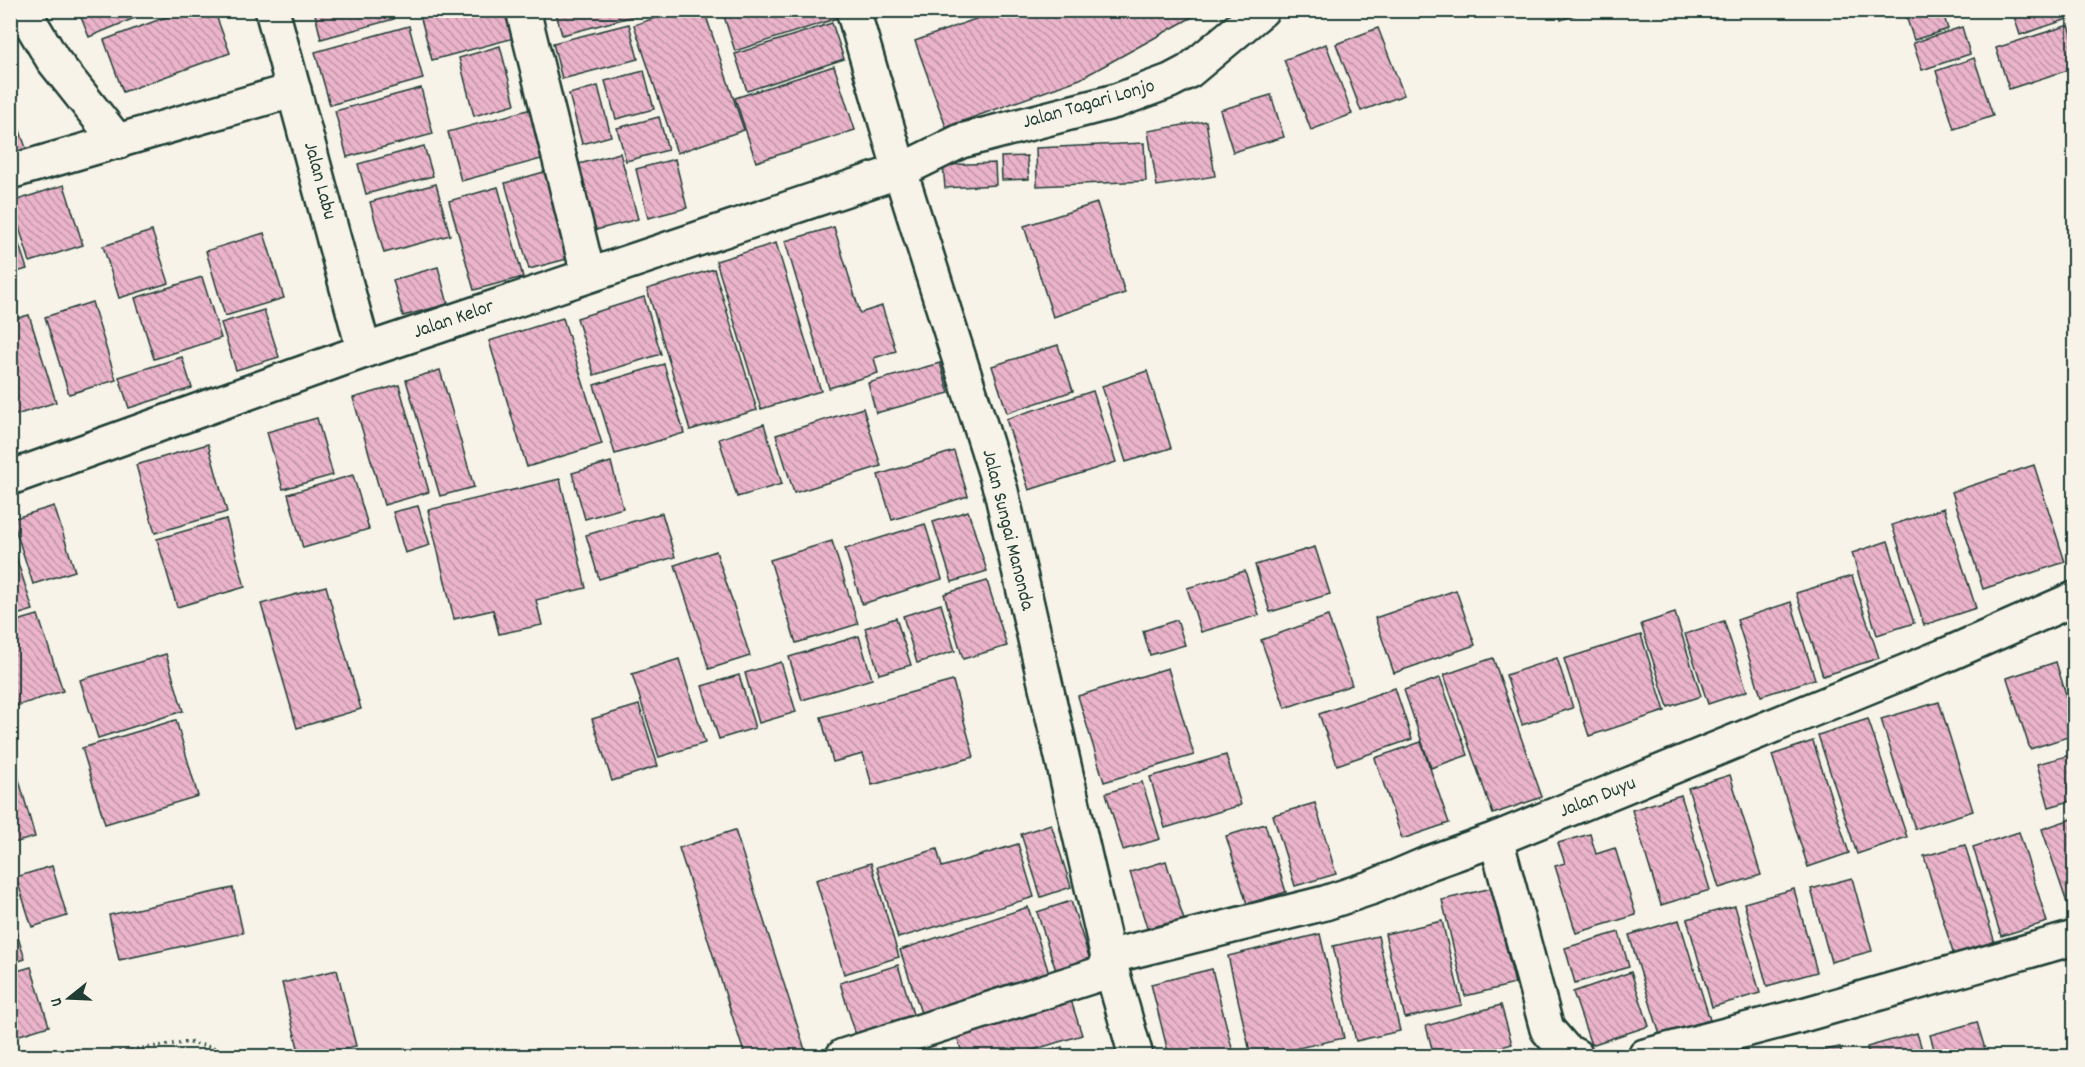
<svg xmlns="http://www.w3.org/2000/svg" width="2085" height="1067" font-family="Dekko,sans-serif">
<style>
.building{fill:url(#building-back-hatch);stroke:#1f3d34;stroke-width:1.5}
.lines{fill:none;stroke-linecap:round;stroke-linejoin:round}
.street-casing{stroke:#1f3d34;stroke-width:38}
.secondary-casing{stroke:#1f3d34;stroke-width:38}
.path{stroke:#1f3d34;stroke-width:4;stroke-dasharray:1.5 4.5;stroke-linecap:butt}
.street{stroke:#f7f3e8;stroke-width:33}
.secondary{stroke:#f7f3e8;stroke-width:33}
.labels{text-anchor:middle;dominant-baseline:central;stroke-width:5;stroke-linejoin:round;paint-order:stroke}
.street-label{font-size:20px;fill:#1f3d34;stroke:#f7f3e8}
</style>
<defs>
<pattern id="building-back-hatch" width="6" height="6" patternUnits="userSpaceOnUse" patternTransform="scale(1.5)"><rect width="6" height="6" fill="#ebb4cb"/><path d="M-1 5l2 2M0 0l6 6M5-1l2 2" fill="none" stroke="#be94a6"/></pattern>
</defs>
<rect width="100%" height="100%" fill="#f7f3e8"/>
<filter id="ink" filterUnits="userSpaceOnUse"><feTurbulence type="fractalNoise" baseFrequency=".0167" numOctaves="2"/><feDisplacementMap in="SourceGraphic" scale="12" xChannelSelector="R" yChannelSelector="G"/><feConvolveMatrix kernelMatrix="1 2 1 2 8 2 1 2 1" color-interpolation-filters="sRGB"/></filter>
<g filter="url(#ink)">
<g class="building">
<path d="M78 10H154L89 37Z"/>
<path d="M185 10H214L230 53 123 92 104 40Z"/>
<path d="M314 10H392L394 19 321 39Z"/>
<path d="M435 10H510L518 37 432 60 420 15Z"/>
<path d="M555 10H654V11L562 35Z"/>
<path d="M679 10H704L744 130 677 153 634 25Z"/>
<path d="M722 10H843L844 16 735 51Z"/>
<path d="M1000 10H1205L1080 79 946 127 915 41Z"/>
<path d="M1558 10H1588L1561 20Z"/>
<path d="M1904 10H1942L1948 29 1914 40Z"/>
<path d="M2012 10H2069L2071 18 2020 35Z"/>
<path d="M832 23 844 59 747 91 735 54Z"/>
<path d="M629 24 638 59 562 79 553 43Z"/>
<path d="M2069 25 2074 42V68L2009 89 1996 48Z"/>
<path d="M409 26 423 79 330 105 315 52Z"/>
<path d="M1962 27 1970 54 1922 70 1913 43Z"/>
<path d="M1378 28 1404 95 1361 111 1336 44Z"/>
<path d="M1326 44 1352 114 1311 130 1284 60Z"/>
<path d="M500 46 515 104 474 116 459 58Z"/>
<path d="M1974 58 1993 116 1954 129 1936 71Z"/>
<path d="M834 66 855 130 756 162 735 98Z"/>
<path d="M644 71 654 109 616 119 605 81Z"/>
<path d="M598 86 611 136 582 144 569 94Z"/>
<path d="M421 88 433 134 347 157 335 111Z"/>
<path d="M1271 95 1284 137 1233 152 1220 110Z"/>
<path d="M542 106 556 155 461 181 448 132Z"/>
<path d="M659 117 668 150 626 161 617 128Z"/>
<path d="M16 119 28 154 10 159V120Z"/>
<path d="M1206 121 1215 176 1157 186 1148 131Z"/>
<path d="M1144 143 1146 181 1037 186 1036 148Z"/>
<path d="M424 146 433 176 366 194 358 164Z"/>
<path d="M620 153 638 219 592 231 575 165Z"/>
<path d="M1027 156 1029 179 1002 180 1001 157Z"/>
<path d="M675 159 687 208 648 218 636 169Z"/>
<path d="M995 163 996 185 945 188 943 165Z"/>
<path d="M558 168 582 255 529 269 505 183Z"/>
<path d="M436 184 450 235 384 253 370 202Z"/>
<path d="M64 185 83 245 30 262 11 202Z"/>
<path d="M498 187 523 277 474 290 449 201Z"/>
<path d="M1097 203 1125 293 1053 317 1024 226Z"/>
<path d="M10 217 27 269 10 274Z"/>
<path d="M834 227 860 313 882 306 896 351 874 358 878 373 829 388 785 241Z"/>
<path d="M152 231 169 283 119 298 103 246Z"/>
<path d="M264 233 284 298 225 316 206 251Z"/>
<path d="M776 243 821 391 761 409 716 261Z"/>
<path d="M438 267 448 304 403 316 393 280Z"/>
<path d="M714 269 757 410 690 430 647 289Z"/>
<path d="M202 277 221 338 154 359 135 298Z"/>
<path d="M644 297 661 354 594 375 577 318Z"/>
<path d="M92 302 116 380 69 394 45 317Z"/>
<path d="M264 310 279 357 236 370 221 323Z"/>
<path d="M29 315 56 402 10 417V320Z"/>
<path d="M563 318 602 444 527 467 489 341Z"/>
<path d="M1058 345 1073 391 1007 413 992 366Z"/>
<path d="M182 357 192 388 129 408 119 377Z"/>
<path d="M940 363 949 393 876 413 868 383Z"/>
<path d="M664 364 684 433 615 454 594 385Z"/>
<path d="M440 370 474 487 440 496 406 380Z"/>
<path d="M1147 371 1171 448 1126 462 1102 386Z"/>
<path d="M399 385 429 492 384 505 353 398Z"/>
<path d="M1093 391 1116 462 1029 490 1006 419Z"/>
<path d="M863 408 881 466 794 493 776 435Z"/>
<path d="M317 418 333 475 283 489 267 432Z"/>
<path d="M764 424 782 484 737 497 719 439Z"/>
<path d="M208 444 227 512 155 533 136 465Z"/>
<path d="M954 451 968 496 892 520 878 475Z"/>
<path d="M611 462 623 508 585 519 572 473Z"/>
<path d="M2034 465 2065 562 1983 589 1952 492Z"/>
<path d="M353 475 369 529 303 548 288 494Z"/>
<path d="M560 479 586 588 536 600 542 625 499 634 493 610 454 619 428 510Z"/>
<path d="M54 506 75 571 33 584 12 519Z"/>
<path d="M418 506 430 545 405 553 393 512Z"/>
<path d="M1944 508 1976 608 1924 625 1892 525Z"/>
<path d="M968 511 987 571 952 582 933 522Z"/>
<path d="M662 513 675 557 599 579 586 535Z"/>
<path d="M226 519 245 587 177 607 157 539Z"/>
<path d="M925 524 942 579 862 604 845 549Z"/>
<path d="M10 538 33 610 10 617Z"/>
<path d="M832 541 858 624 796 643 770 560Z"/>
<path d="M1888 541 1914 623 1877 635 1852 553Z"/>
<path d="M1315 547 1330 594 1270 612 1255 565Z"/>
<path d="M716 551 750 656 709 669 675 565Z"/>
<path d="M1245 571 1259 615 1201 632 1187 588Z"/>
<path d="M1852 576 1879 658 1823 676 1796 593Z"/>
<path d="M987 581 1007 646 963 659 944 594Z"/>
<path d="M326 586 361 709 297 728 261 604Z"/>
<path d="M1456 590 1475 645 1394 673 1375 618Z"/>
<path d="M1791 602 1815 679 1761 696 1737 620Z"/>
<path d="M941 604 955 651 917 663 903 616Z"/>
<path d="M1675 613 1701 696 1668 707 1641 624Z"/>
<path d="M38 615 63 691 10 708V623Z"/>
<path d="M1328 616 1352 685 1285 708 1261 640Z"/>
<path d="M896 618 911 665 879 674 865 628Z"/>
<path d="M1177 620 1185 645 1150 655 1143 631Z"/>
<path d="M1724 621 1747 691 1708 704 1685 634Z"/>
<path d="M1641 635 1665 711 1589 736 1564 659Z"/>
<path d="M859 636 872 679 802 700 789 657Z"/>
<path d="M166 654 183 711 98 738 80 680Z"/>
<path d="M1493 658 1542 797 1493 814 1444 675Z"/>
<path d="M1557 658 1573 708 1522 725 1506 675Z"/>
<path d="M679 659 705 743 659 757 632 674Z"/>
<path d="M781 662 796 712 759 723 745 673Z"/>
<path d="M2056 662 2074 721V735L2030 749 2007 678Z"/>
<path d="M1168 668 1194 755 1104 782 1078 696Z"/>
<path d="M739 675 755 728 719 739 702 686Z"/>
<path d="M1440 678 1468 755 1431 768 1404 690Z"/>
<path d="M953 681 974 757 872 785 863 754 833 762 821 717Z"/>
<path d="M1395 688 1412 739 1337 765 1319 714Z"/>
<path d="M1939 702 1973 811 1915 829 1881 719Z"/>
<path d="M639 705 658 766 612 781 592 719Z"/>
<path d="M1868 719 1907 837 1857 854 1818 735Z"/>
<path d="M176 720 198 796 105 824 82 748Z"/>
<path d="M1813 741 1849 853 1808 867 1772 755Z"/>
<path d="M1421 742 1449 823 1402 839 1375 758Z"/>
<path d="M2074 754V800L2049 807 2037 764Z"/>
<path d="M1226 755 1241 805 1165 828 1150 777Z"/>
<path d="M16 769 35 837 10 844V770Z"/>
<path d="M1730 775 1761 875 1719 888 1688 788Z"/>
<path d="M1142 782 1160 839 1123 850 1106 793Z"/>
<path d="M1681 795 1710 890 1661 905 1632 810Z"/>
<path d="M1315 803 1336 874 1295 886 1273 815Z"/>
<path d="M2074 818V904L2068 906 2042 829Z"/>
<path d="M1051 824 1071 887 1041 897 1021 834Z"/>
<path d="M1265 824 1286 892 1247 904 1226 836Z"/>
<path d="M735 830 807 1056H745L679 848Z"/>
<path d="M2019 832 2047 922 2001 936 1973 847Z"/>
<path d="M1590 834 1596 854 1615 848 1636 915 1576 933 1555 866 1565 863 1558 843Z"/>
<path d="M1018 844 1034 897 898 938 877 867 937 849 942 867Z"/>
<path d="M1965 845 1995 943 1954 956 1924 856Z"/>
<path d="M1166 861 1184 920 1148 931 1130 872Z"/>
<path d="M871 863 899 957 844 974 816 880Z"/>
<path d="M52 866 67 916 32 927 16 877Z"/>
<path d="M1852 878 1872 951 1831 962 1811 889Z"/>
<path d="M233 888 243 933 119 960 109 915Z"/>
<path d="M1492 888 1515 984 1465 996 1442 900Z"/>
<path d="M1794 889 1817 972 1767 986 1744 903Z"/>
<path d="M1071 901 1092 966 1058 977 1037 912Z"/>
<path d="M1735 906 1760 993 1712 1007 1687 919Z"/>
<path d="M1028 907 1052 983 925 1025 900 950Z"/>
<path d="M12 919 25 959 10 964V920Z"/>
<path d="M1679 920 1710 1020 1660 1035 1629 935Z"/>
<path d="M1442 921 1462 1005 1405 1018 1385 934Z"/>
<path d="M1619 932 1629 967 1575 983 1565 948Z"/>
<path d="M1320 934 1344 1038 1262 1056H1251L1228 956Z"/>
<path d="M1378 936 1400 1031 1356 1041 1333 946Z"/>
<path d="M898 965 916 1024 858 1042 840 983Z"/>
<path d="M31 967 49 1026 10 1038V973Z"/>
<path d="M1212 969 1234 1056H1169L1151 984Z"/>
<path d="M337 970 356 1046 314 1056H300L282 983Z"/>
<path d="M1631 972 1649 1026 1591 1045 1573 992Z"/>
<path d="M1069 994 1082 1035 1013 1056H963L955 1030Z"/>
<path d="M1501 1005 1512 1044 1471 1056H1434L1426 1026Z"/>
<path d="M1977 1022 1987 1056H1936L1930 1035Z"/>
<path d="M1917 1033 1924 1056H1869L1867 1047Z"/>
<path d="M1062 1047 1065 1056H1030Z"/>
<path d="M1840 1047 1842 1056H1795Z"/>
<path d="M1531 1048 1533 1056H1504Z"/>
</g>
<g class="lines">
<defs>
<g id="street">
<path d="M23 10 53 60 118 142"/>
<path d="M272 10 364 351"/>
<path d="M523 10 588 274"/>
<path d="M10 172 294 90"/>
<path d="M1496 839 1547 1029 1566 1051 1576 1056"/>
<path d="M1108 957 1325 903 1373 887 1429 863 1496 839 1946 655 2074 599"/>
<path d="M843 1056 1112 970"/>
<path d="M1136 1056 1108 957 1001 491 900 171 961 141 1116 101 1170 81 1189 71 1262 10"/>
<path d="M1645 1056 1799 1016 2074 938"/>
</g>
<path id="secondary" d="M10 478 364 351 900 171 853 10"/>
</defs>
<use href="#street" class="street-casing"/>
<use href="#secondary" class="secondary-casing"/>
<g class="path">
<path d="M10 1053 85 1056"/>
<path d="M89 1056 188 1042 247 1056"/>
</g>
<use href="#street" class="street"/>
<use href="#secondary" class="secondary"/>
</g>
</g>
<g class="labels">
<g class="street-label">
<text transform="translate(1089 105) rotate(-16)">Jalan Tagari Lonjo</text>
<text transform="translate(319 181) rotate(75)">Jalan Labu</text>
<text transform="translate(454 320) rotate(-19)">Jalan Kelor</text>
<text transform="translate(1007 530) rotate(76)">Jalan Sungai Manonda</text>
<text transform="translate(1598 798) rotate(-22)">Jalan Duyu</text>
</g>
</g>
<rect width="2085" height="1067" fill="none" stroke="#f7f3e8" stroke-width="36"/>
<rect x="18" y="18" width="2049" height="1031" fill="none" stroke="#1f3d34" stroke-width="2" filter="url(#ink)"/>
<g transform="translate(69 998) rotate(252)" stroke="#f7f3e8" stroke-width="4.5" paint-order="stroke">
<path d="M0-4.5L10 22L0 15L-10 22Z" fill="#1f3d34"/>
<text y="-9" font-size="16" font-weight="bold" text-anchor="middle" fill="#1f3d34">U</text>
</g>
</svg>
